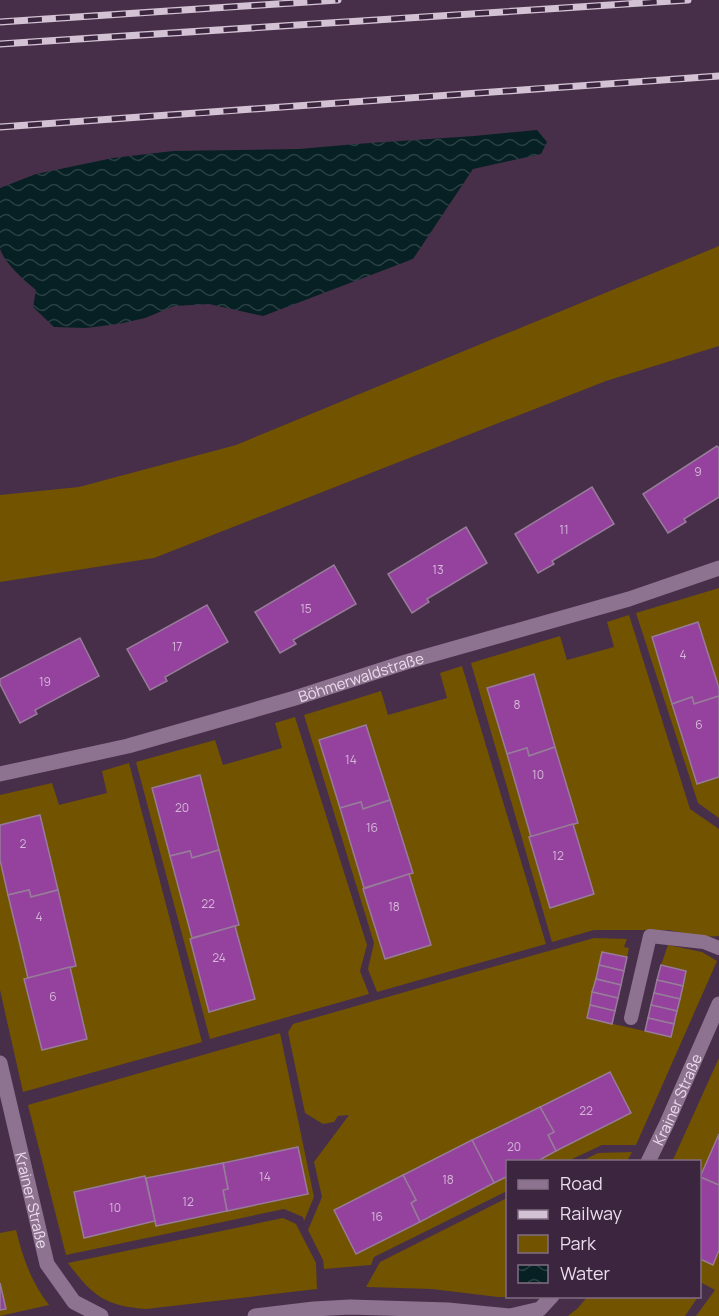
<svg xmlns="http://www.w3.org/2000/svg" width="719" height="1316" font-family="Manrope,sans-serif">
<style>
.green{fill:#715300}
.water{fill:url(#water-waves)}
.building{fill:#94429d;stroke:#977c99;stroke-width:1.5}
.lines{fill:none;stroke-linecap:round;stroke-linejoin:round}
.service{stroke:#8e7390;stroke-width:14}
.minor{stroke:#8e7390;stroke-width:15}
.rail-casing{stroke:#d2c2d4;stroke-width:7}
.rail{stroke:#3c253f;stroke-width:4.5;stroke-dasharray:14;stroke-linecap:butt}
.labels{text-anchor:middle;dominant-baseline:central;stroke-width:5;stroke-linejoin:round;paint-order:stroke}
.number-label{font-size:12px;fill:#d5b6d8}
.street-label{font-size:15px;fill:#ebdcec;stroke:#3c253f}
</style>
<defs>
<pattern id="water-waves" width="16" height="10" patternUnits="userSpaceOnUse" patternTransform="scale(1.5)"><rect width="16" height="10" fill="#062023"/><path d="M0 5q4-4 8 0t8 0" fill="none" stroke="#2a4043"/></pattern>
</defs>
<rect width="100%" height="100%" fill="#472f49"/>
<g class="green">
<path d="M719 246V346L606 381 154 558 0 582V495L79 487 236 445Z"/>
<path d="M719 588V818L698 803 636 613Z"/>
<path d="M629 615 690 809 719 829V936L703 937 669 930H594L552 942 471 663 560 636 567 660 614 647 607 622Z"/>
<path d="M462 666 546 944 377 992 368 969 374 943 304 715 381 691 388 715 447 698 440 673Z"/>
<path d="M295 717 367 945 360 971 369 994 210 1039 136 762 215 740 223 765 282 748 275 723Z"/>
<path d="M129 763 202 1042 23 1092 0 990V795L52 783 59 805 107 793 102 771Z"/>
<path d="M594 938 627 939 624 947 629 948 627 957 602 952 587 1018 671 1037 686 971 661 965 668 945 702 952 717 961 636 1145H602L568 1161 508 1162 507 1191 374 1257 371 1265 324 1269 323 1260 308 1230 322 1197 314 1162 349 1115 338 1116 334 1122 323 1124 305 1113 288 1032 293 1024Z"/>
<path d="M280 1033 314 1197 304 1221 303 1217 284 1209 66 1255 28 1105Z"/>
<path d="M719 1058V1316H696L715 1290 700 1282V1162H672Z"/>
<path d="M632 1152 627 1161H582L598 1153Z"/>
<path d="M507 1198 508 1297H498L432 1289 366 1287 380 1262Z"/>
<path d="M283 1218 296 1224 316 1263 317 1289 146 1309C104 1306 92 1295 68 1263Z"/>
<path d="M16 1230C23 1258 31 1282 49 1305L0 1316V1233Z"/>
<path d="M587 1297V1296L698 1297 685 1316H568L578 1308Z"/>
</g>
<path class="water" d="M537 130 547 142 541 154 473 169 413 259 263 316 209 304 174 306 145 318 118 324 86 328 54 327 33 307 36 290C23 279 6 265 0 249V188L36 174 113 158 173 151 299 149 356 144 474 136Z"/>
<g class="building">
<path d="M717 446 719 448V497L684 519 686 522 668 533 643 494Z"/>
<path d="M592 487 614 524 552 561 554 564 538 573 515 534Z"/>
<path d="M466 527 487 563 427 599 429 602 412 613 388 574Z"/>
<path d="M334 565 356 604 293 640 296 644 280 653 255 612Z"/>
<path d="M207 605 228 642 165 677 167 681 150 690 127 649Z"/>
<path d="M698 622 719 688V696L694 704 692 697 672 704 652 637Z"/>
<path d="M80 638 99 676 35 710 37 714 20 723 0 684V679Z"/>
<path d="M534 674 555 747 529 756 527 748 507 754 487 688Z"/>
<path d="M719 696V777L697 784 672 704 692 697 694 704Z"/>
<path d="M366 725 390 800 363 809 361 802 340 808 319 740Z"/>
<path d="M555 747 578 823 531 837 507 754 527 748 529 756Z"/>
<path d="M200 775 219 850 192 858 190 851 170 856 152 788Z"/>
<path d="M390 800 413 873 364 888 340 808 361 802 363 809Z"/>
<path d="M40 815 58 890 31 897 29 890 8 895 0 860V825Z"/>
<path d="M573 824 594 894 550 908 529 837Z"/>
<path d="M219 850 239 925 192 938 170 856 190 851 192 858Z"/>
<path d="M409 874 431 945 385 959 363 889Z"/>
<path d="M29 890 31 897 58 890 76 966 28 978 8 895Z"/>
<path d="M235 926 255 999 209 1012 190 939Z"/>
<path d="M602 952 627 957 624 971 599 965Z"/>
<path d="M599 965 624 971 621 985 596 979Z"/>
<path d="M661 965 686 971 683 986 657 980Z"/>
<path d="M70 967 87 1039 42 1050 24 979Z"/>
<path d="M596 979 621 985 618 998 592 992Z"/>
<path d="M657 980 683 986 680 999 654 993Z"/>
<path d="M592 992 618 998 615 1011 590 1005Z"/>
<path d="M654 993 680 999 677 1011 651 1005Z"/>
<path d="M590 1005 615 1011 612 1024 587 1018Z"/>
<path d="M651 1005 677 1011 674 1024 648 1018Z"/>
<path d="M648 1018 674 1024 671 1037 645 1031Z"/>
<path d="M610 1072 631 1113 556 1151 548 1135 554 1132 540 1107Z"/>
<path d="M540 1107 554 1132 548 1135 556 1151 536 1162H508V1176L494 1183 472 1140Z"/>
<path d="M719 1134V1185L700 1177Z"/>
<path d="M472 1140 494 1183 420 1222 411 1203 416 1200 403 1175Z"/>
<path d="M298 1147 308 1194 227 1211 223 1190 228 1189 223 1163Z"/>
<path d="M223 1163 228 1189 223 1190 227 1211 156 1226 146 1178Z"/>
<path d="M403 1175 416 1200 411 1203 420 1222 356 1254 334 1210Z"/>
<path d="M145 1176 155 1221 84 1238 74 1192Z"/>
<path d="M700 1177 719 1185V1250L713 1265 700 1259Z"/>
<path d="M0 1283 6 1309 0 1310Z"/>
</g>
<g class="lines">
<path class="service" d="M631 1018 650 936 704 942 719 948"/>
<g class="minor">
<path id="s1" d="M0 774 128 746 240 714 295 698 406 662 629 599 719 568"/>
<path id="s2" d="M0 1063 47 1264 74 1302 101 1316"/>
<path id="s3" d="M648 1162 667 1123 719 1004"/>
<path d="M255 1316 314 1309 350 1307 448 1310 510 1316 540 1309 552 1296"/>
</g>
<defs>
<g id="rail">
<path d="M0 22 338 0"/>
<path d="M0 44 688 0"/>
<path d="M0 127 719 76"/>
</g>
</defs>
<use href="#rail" class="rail-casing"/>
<use href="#rail" class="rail"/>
</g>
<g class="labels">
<g class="number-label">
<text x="698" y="471">9</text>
<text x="564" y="529">11</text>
<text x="438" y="569">13</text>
<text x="306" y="608">15</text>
<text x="177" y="646">17</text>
<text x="683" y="654">4</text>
<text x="45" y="681">19</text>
<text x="517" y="704">8</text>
<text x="699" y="724">6</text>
<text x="351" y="759">14</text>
<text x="538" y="774">10</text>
<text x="182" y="807">20</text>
<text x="372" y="827">16</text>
<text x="23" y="843">2</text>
<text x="558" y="855">12</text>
<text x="208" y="903">22</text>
<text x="394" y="906">18</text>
<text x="39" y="916">4</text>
<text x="219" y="957">24</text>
<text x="53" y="996">6</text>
<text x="586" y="1110">22</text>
<text x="514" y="1146">20</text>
<text x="265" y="1176">14</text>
<text x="448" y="1179">18</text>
<text x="188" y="1201">12</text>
<text x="115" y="1207">10</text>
<text x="377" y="1216">16</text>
</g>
<g class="street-label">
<text stroke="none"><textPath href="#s1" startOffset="374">Böhmerwaldstraße</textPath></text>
<text stroke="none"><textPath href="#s3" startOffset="69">Krainer Straße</textPath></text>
<text stroke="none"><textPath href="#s2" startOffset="141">Krainer Straße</textPath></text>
</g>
</g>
<rect x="506" y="1160" width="195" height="138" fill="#3c253f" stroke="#826e84" stroke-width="1.5"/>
<rect x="518" y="1180" width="30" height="9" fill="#8e7390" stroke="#826e84" stroke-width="1.5"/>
<text x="560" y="1190" font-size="18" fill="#ebdcec">Road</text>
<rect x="518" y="1210" width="30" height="9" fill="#d2c2d4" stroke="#826e84" stroke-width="1.5"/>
<text x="560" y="1220" font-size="18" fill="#ebdcec">Railway</text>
<rect x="518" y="1235" width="30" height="18" fill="#715300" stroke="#826e84" stroke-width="1.5"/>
<text x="560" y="1250" font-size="18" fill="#ebdcec">Park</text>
<rect x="518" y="1265" width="30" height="18" fill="url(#water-waves)" stroke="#826e84" stroke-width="1.5"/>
<text x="560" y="1280" font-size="18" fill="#ebdcec">Water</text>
</svg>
